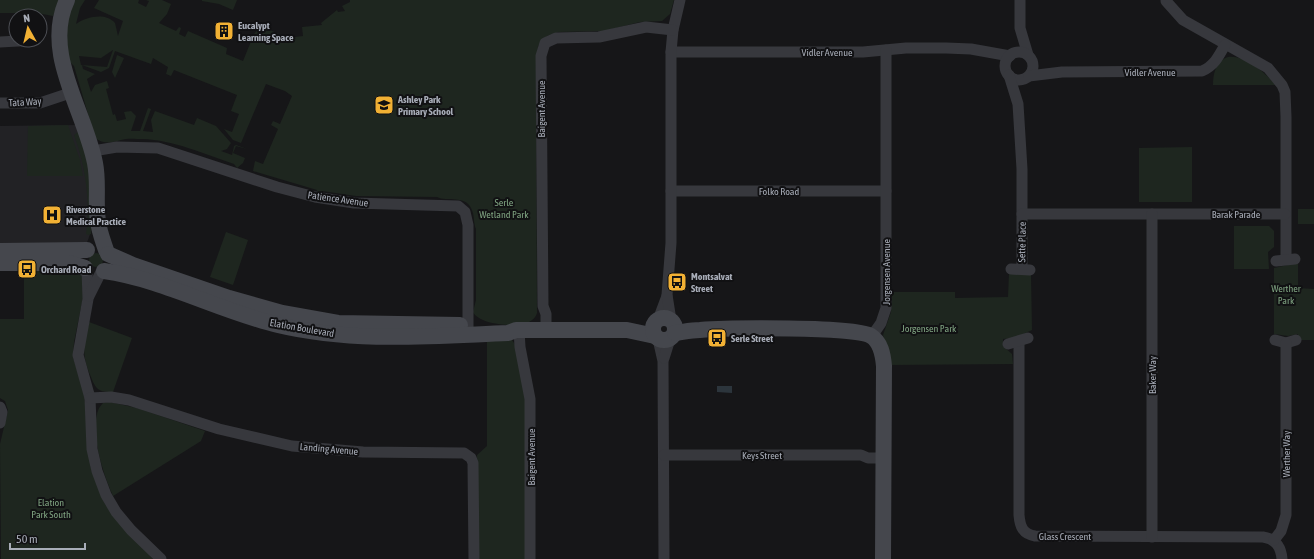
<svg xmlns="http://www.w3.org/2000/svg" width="1314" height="559" font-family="'Asap Condensed',sans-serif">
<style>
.built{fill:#222225}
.green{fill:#1e261f;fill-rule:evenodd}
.water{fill:#2c353c}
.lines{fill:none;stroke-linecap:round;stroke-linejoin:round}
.street{stroke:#37383d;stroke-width:11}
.secondary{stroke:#45474d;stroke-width:16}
.labels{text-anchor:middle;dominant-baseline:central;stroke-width:4;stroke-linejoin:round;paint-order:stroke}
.poi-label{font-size:10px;font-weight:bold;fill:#a8adb8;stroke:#111113;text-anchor:start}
.street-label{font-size:10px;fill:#a8adb8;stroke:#111113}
.park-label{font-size:10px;fill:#7fa381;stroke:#111113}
</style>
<rect width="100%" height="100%" fill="#161618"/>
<path class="built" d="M78 125 86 149 91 231 88 240 86 244 0 248V126Z"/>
<g class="green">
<path d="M0 0H61L53 16 37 13H0Z"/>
<path d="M72 0H85L80 8 76 24C86 17 105 12 115 23L118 36 123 21 94 8 99 0H139L138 3 146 7 149 1 146 0H162L171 4 167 14 159 23 176 31 179 27 181 28 179 34 185 37 188 31 227 48 226 54 243 61 254 34 261 26 288 38 303 36 302 27 322 25 321 23 337 10 338 12 345 11 342 6 350 2V0H674L670 14 662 21 640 22 604 31 558 32 547 36 538 46 536 76 537 313C536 317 533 320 529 322 517 328 479 325 473 312L476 300V229C473 222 475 215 471 208 465 195 447 202 437 197L356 196 322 191 320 194 317 193V190L253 171 255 161 263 164 278 129 271 125 273 121 280 124 292 96 285 91 266 84 241 143 233 140 224 129 232 132 239 114 231 111 237 95 174 70 171 76 166 74 168 67 153 58 151 64 115 51 109 68 101 72 82 65 83 69 95 74 87 79 91 92 95 85 107 81 109 88 106 89 113 115 115 114 117 121 126 119 124 112 131 111 136 116 131 131H140L148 108 151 109 143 131 153 132 151 120 155 111 194 125 197 118 216 126 231 143 227 149 221 151 232 155 234 146 236 145 247 149 236 146 233 153 245 158 243 163 237 168 234 164C204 154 174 140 142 139 136 139 127 138 121 140 112 143 103 144 95 138L74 66 66 58 64 43ZM113 50 107 67 81 65 79 56 101 58Z"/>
<path d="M202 0H237L233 10 219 4 202 1Z"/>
<path d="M117 55 124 58 115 78 112 72Z"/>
<path d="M1228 57C1245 55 1265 73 1276 85H1213C1213 73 1216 61 1228 57Z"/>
<path d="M68 125 80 160 83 176H27L28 126Z"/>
<path d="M78 132 89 157 92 225 91 234 88 235 86 234C91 202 85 165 74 135Z"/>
<path d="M1192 147V202H1139V148Z"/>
<rect x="1298" y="209" width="16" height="15"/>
<path d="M1234 226H1269L1274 231V247L1268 252 1269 269H1234Z"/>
<path d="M226 232 248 240 233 285 210 277Z"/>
<circle cx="96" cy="260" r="7"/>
<path d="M1292 264H1298V288L1314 289V340H1298V334L1288 336 1274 334V268Z"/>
<path d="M73 267 82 276 83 298 74 342 73 357 84 392 91 469 105 504 153 559H1L0 444 8 410 5 401 0 398V319H24V269Z"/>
<path d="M1009 273 1031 275 1032 330 1015 338 1003 339V346L1012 354 1013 364 890 365 883 335 891 312 892 292H955V298L1008 297Z"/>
<path d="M89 322 132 338 113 392C99 392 96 390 91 377 81 353 84 347 89 322Z"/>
<path d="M487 337 512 340 516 346 525 393V559H478L477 455 487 446Z"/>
<path d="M110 402 137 408 205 431 201 441 113 496C103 474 89 431 99 408L103 403Z"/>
</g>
<path class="water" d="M717 386H732V393L717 392Z"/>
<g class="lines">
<g class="street">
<path d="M1020 0V28L1028 55"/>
<path d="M1166 1 1183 20 1268 68 1282 85 1285 92 1286 117V259"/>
<path d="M0 42 36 40"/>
<path d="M671 52H863L906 48H946L971 49 1010 56"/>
<circle cx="1019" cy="66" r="14"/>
<path d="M1009 75 1018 104 1022 169V269"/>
<path d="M1029 76 1062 72 1202 71C1214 66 1219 56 1225 45"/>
<path d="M0 103H40L73 92"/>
<path d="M93 151 117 147 158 148 277 187 315 197 354 203 458 206 465 212 468 225V334"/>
<path d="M671 191H886"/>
<path d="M1022 214H1285"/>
<path d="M1276 261 1295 259"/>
<path d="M1011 269 1030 270"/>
<path d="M87 270 88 299 78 355 90 398 92 449 97 471 106 495 116 512 131 530 161 559"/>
<path d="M89 296 101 272"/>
<path d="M658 320 667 296"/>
<path d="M671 320 667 295 671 243V52L673 30 680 0"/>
<path d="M519 330 520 347 530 399V559"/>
<path d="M546 330V314L543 306 541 56 545 43 556 38 599 37 646 27 673 30"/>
<path d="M872 336 881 323 886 308V50"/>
<path d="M658 339 663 361 664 559"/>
<path d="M1275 340 1286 343 1296 340"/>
<path d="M1019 342V515C1020 527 1023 534 1035 536L1263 537C1276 539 1281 547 1282 559"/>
<path d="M1008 344 1028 338"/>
<path d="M664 358 670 339"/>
<path d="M90 398 111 397 129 400 219 429 292 446 363 452 464 453 471 458 473 463 474 559"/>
<path d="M0 407 2 412 0 423"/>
<path d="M664 455H861L868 458H883"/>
<path d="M1152 537V214"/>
<path d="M1274 540 1281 531 1286 515V343"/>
</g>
<g class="secondary">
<path d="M67 0C42 53 85 111 95 163 99 183 95 202 98 221 99 231 103 241 106 250"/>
<path d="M0 251 87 250"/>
<path d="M108 254 133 265 229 298 282 313 338 323 460 325"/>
<path d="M0 263H69L85 268"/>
<path d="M104 271C162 279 220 311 278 325 353 343 431 336 508 333L516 330H627L655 336"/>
<circle cx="664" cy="329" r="11"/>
<path d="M675 333C683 332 691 330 700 330 724 328 857 326 871 336 881 342 883 355 884 366L883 559"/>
</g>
</g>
<defs>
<symbol id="building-square" viewBox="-11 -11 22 22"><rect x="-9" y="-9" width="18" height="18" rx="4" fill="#f2b134" stroke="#111113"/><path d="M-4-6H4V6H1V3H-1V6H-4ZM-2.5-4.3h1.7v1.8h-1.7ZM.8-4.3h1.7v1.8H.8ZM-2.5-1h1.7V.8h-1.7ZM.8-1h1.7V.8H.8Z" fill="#111"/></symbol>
<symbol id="school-square" viewBox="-11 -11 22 22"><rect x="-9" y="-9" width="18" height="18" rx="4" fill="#f2b134" stroke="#111113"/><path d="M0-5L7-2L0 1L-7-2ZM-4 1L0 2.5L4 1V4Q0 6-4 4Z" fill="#111"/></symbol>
<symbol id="hospital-square" viewBox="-11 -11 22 22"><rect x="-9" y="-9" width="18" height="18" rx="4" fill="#f2b134" stroke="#111113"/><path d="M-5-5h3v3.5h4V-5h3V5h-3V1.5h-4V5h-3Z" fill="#111"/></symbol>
<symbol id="bus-square" viewBox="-11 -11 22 22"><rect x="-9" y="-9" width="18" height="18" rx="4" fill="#f2b134" stroke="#111113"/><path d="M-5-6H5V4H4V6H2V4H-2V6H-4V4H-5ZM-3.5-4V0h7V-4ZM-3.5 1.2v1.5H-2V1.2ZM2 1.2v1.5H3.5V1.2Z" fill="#111"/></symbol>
</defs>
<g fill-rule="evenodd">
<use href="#building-square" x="213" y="20" width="22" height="22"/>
<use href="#school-square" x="373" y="94" width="22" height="22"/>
<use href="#hospital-square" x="41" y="204" width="22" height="22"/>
<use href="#bus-square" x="16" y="258" width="22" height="22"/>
<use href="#bus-square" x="666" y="271" width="22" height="22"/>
<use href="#bus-square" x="706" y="327" width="22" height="22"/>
</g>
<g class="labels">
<g class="poi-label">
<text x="238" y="25">Eucalypt<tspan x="238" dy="12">Learning Space</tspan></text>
<text x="398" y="99">Ashley Park<tspan x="398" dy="12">Primary School</tspan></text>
<text x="66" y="209">Riverstone<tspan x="66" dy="12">Medical Practice</tspan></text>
<text x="41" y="269">Orchard Road</text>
<text x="691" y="276">Montsalvat<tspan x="691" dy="12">Street</tspan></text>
<text x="731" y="338">Serle Street</text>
</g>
<g class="street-label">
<text x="827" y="52">Vidler Avenue</text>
<text x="1150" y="72">Vidler Avenue</text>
<text transform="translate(25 102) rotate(-3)">Tata Way</text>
<text transform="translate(541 109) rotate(-90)">Baigent Avenue</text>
<text x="779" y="191">Folko Road</text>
<text transform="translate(338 199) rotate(8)">Patience Avenue</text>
<text x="1236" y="214">Barak Parade</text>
<text transform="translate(1022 242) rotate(-89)">Sette Place</text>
<text transform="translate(886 272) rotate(-90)">Jorgensen Avenue</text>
<text transform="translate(302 328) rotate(10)">Elation Boulevard</text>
<text transform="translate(1152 375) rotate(-90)">Baker Way</text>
<text transform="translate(329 449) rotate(5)">Landing Avenue</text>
<text transform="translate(1286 454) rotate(-90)">Werther Way</text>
<text x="762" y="455">Keys Street</text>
<text transform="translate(531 457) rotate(-90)">Baigent Avenue</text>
<text x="1065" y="536">Glass Crescent</text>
</g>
<g class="park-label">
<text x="504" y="202">Serle<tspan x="504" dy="12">Wetland Park</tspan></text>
<text x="1286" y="288">Werther<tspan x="1286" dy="12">Park</tspan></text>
<text x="929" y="328">Jorgensen Park</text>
<text x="51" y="502">Elation<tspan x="51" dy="12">Park South</tspan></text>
</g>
</g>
<g transform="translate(28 28) rotate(352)"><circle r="19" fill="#111113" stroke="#4d4f55"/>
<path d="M0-3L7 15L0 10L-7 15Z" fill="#f2b134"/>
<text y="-6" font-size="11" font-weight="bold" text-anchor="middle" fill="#a8adb8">N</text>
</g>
<path d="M10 543v6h75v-6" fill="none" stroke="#a8adb8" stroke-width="2"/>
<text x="16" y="543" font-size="12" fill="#a8adb8" stroke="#111113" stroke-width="3" paint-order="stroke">50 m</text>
</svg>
